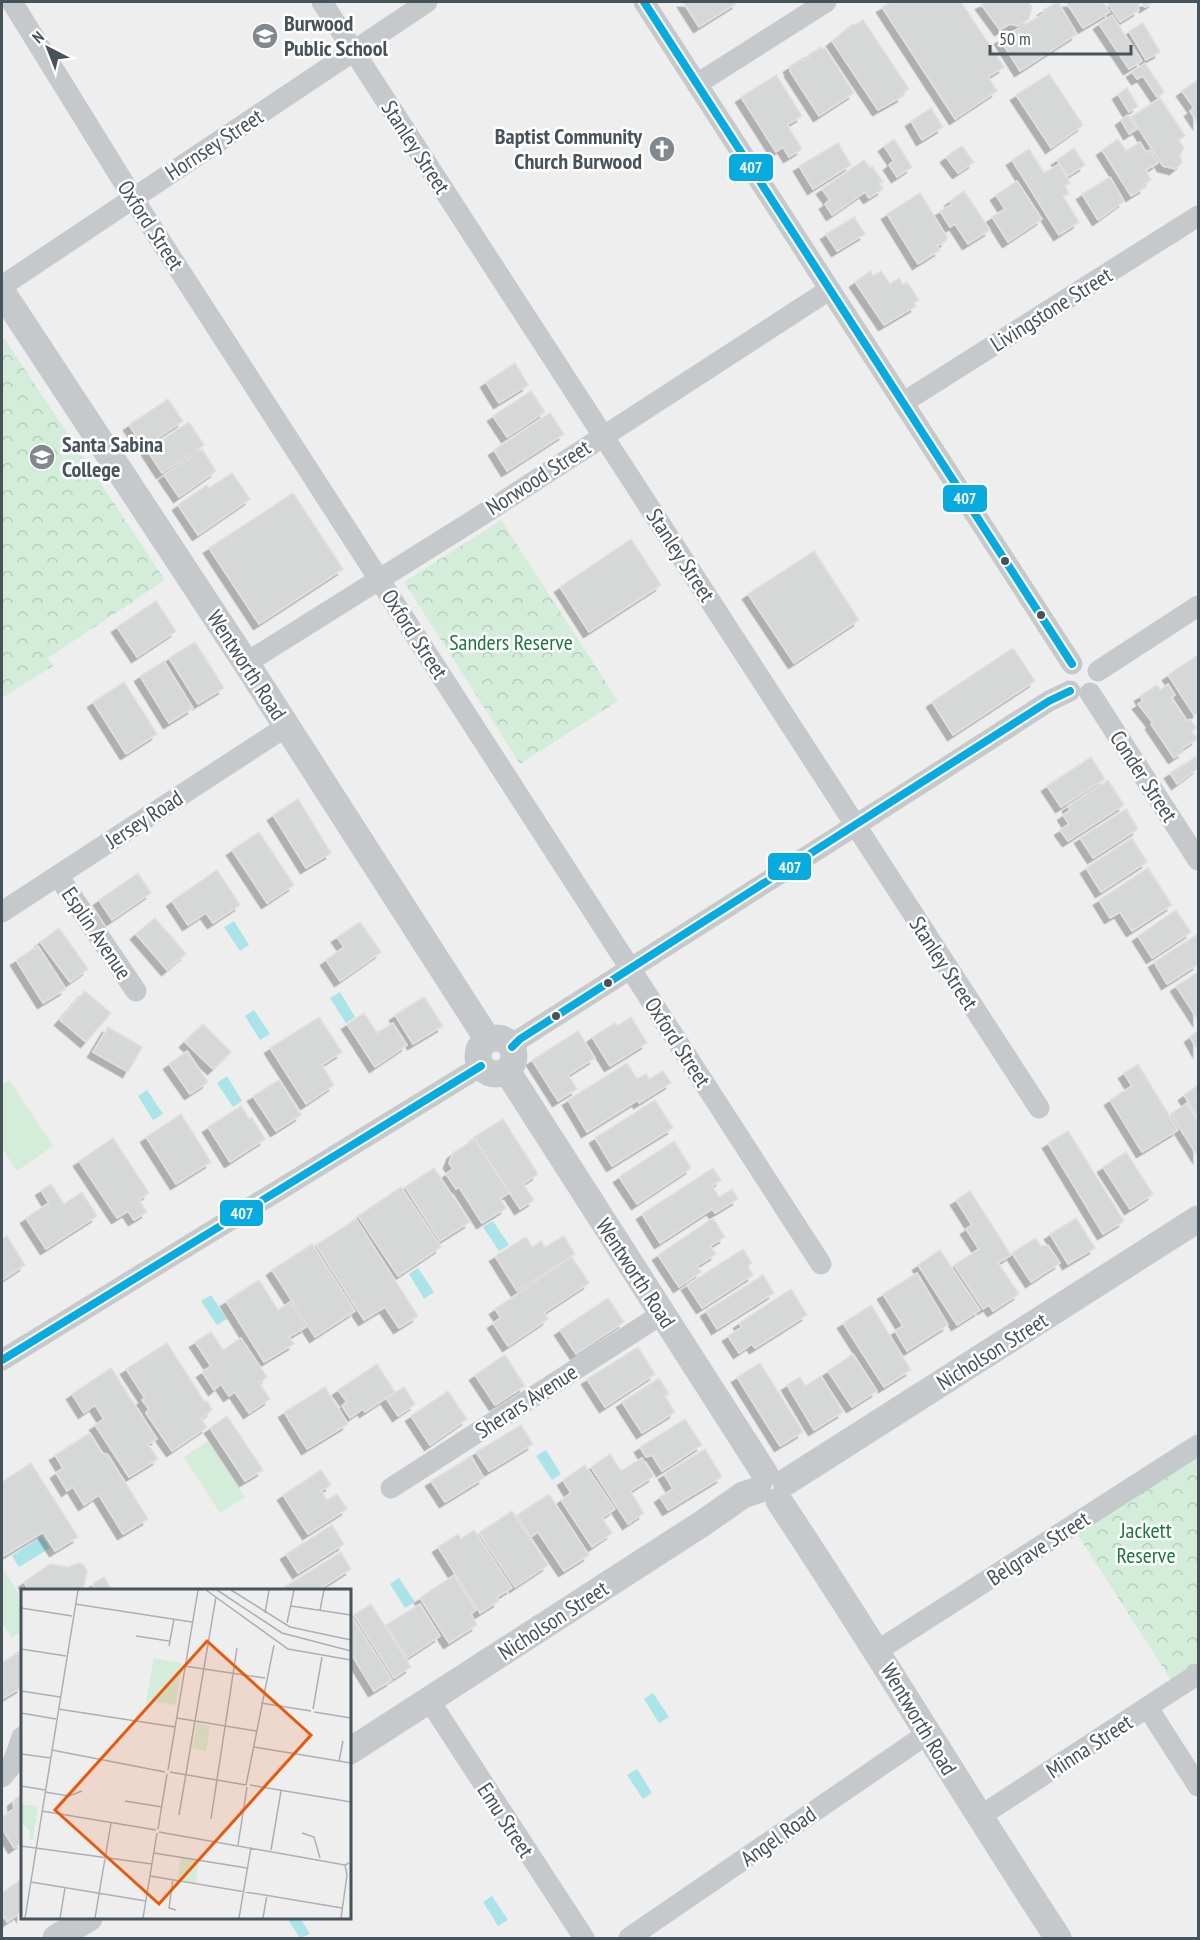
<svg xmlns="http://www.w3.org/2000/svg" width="1200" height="1940" font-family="'PT Sans Narrow',sans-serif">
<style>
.forest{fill:url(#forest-crowns)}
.pitch{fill:#d4edda}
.water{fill:#aae4e8}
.building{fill:#d6d7d7;stroke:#e0e0e1;stroke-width:1.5;filter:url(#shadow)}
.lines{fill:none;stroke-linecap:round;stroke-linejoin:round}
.minor{stroke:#c6c9cb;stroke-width:21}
.tertiary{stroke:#c6c9cb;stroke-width:27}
.bus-1-casing{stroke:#fff;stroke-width:12}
.bus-1{stroke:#07abe0;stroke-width:8}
.bus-dot{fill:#47535a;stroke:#fff;stroke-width:2}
.labels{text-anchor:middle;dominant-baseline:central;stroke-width:5;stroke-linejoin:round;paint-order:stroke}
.poi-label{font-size:22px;font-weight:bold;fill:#47535a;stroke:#fff;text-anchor:start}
.street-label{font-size:22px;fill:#47535a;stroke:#fff}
.park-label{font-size:22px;fill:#1c773d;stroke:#fff}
.inset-road{fill:none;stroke:#acb0b3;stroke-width:1.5}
.view{fill:#e8590c;fill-opacity:0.15;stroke:#e8590c;stroke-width:3}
.inset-edge{fill:none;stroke:#47535a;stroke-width:3}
.line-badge{stroke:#fff;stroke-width:2}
.badge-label{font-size:16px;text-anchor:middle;font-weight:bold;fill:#fff}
</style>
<defs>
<pattern id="forest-crowns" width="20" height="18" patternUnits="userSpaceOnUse" patternTransform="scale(1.5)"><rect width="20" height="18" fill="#d4edda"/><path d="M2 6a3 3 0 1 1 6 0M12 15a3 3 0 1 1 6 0" fill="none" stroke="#b7cdbd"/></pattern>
<filter id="shadow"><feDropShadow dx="-5.5" dy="5.5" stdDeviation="0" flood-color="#0004"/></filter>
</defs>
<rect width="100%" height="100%" fill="#efeeee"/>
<g class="forest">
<path d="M2 335 165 580 48 658 53 666 2 698Z"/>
<path d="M501 520 618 701 520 764 404 582Z"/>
<path d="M1198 1445V1674L1176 1688 1072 1526Z"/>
</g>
<g class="pitch">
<path d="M9 1080 53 1146 17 1171 2 1148V1085Z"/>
<path d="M208 1441 245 1497 220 1513 184 1457Z"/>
<path d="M2 1567 22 1599V1631L12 1638 2 1623Z"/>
</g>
<g class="water">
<path d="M234 921 249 945 240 951 224 927Z"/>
<path d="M340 992 355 1017 346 1023 330 998Z"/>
<path d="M254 1010 270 1034 260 1040 245 1016Z"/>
<path d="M227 1076 242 1101 233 1107 217 1083Z"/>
<path d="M147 1090 163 1114 153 1120 138 1096Z"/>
<path d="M493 1221 509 1245 499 1251 483 1227Z"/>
<path d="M418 1268 434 1292 424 1299 409 1274Z"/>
<path d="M211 1295 227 1319 217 1325 201 1301Z"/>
<path d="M546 1450 561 1474 552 1480 536 1456Z"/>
<path d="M42 1536 50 1548 19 1567 12 1556Z"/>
<path d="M399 1578 415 1602 405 1608 390 1584Z"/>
<path d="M653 1693 669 1717 659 1723 644 1699Z"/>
<path d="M637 1769 652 1793 643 1799 627 1775Z"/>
<path d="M492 1896 508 1920 498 1926 483 1902Z"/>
<path d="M287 1918H300L310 1934 300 1938Z"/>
</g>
<g class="building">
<path d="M683 2H737V3L699 27Z"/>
<path d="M891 2H961L1004 67 988 77 997 91 955 119 882 7Z"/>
<path d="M986 2H1028L1032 7 1029 19 1018 26 1010 24 1000 30 981 4Z"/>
<path d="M1058 2 1077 34 1020 71 1000 39 1045 13 1043 10Z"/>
<path d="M1066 2H1103L1110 12 1083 28Z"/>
<path d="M1107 2H1153L1145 7 1142 2 1137 5 1139 10 1120 22Z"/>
<path d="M1112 15 1142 61 1129 69 1099 24Z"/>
<path d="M863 20 909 89 901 94 903 96 878 110 832 41 853 24 855 25Z"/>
<path d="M1143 23 1160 52 1146 60 1129 31Z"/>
<path d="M821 47 822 49 825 48 854 93 819 116 790 71 791 70 789 67 803 58 804 61 809 57 808 55Z"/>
<path d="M1145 63 1164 92 1157 97 1143 76 1137 79 1132 72Z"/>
<path d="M1049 74 1083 125 1051 148 1016 95Z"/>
<path d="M776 75 802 116 787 125 802 149 789 157 783 147 776 152 741 97Z"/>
<path d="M1198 80V123L1190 111 1194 108 1182 91Z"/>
<path d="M1127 88 1138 106 1129 112 1118 94Z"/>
<path d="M1160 98 1185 136 1178 140 1184 148 1180 155 1182 163 1175 169 1163 166 1131 117Z"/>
<path d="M931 108 943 127 922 140 911 121Z"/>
<path d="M1128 115 1137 129 1129 134 1121 120Z"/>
<path d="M894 139 912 167 897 177 889 165 894 161 884 146Z"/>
<path d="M1118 139 1126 151 1140 142 1146 152 1150 150 1158 163 1146 170 1151 180 1143 185 1145 187 1131 196 1102 150Z"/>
<path d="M838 143 851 165 813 189 799 166Z"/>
<path d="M962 146 974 162 958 173 946 157Z"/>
<path d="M1074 148 1085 165 1068 176 1057 160Z"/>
<path d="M1029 149 1044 173 1059 164 1070 183 1065 186 1069 194 1063 196 1079 222 1059 235 1012 160Z"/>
<path d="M864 160 870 168 872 166 883 182 880 184 883 189 869 198 865 192 832 215 825 204 830 200 822 189Z"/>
<path d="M1110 177 1124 201 1098 220 1082 194Z"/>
<path d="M1017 181 1042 219 1008 242 992 217 1005 209 996 195Z"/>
<path d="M964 191 990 230 968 244 955 224 950 227 940 211 952 204 950 201Z"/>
<path d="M920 193 947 237 946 241 937 246 940 250 918 264 887 214Z"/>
<path d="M854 217 865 234 837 251 826 234Z"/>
<path d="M870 271 873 276 881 271 890 284 899 278 903 285 907 282 919 300 914 303 916 306 884 325 855 282Z"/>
<path d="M515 363 528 385 499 403 486 382Z"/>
<path d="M531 391 545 412 507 437 493 416Z"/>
<path d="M168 399 183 421 144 447 129 425Z"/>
<path d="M550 413 564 434 507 471 494 450Z"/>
<path d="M189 422 204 445 162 473 147 450Z"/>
<path d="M202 449 216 471 179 497 164 475Z"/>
<path d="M232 473 250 499 198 535 178 505 207 485 209 488Z"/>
<path d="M293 493 343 569 259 624 209 548Z"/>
<path d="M631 539 661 585 589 632 560 587Z"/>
<path d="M814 551 859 620 794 663 748 594Z"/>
<path d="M156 601 176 631 137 657 117 627Z"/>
<path d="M195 642 224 688 198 704 169 658Z"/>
<path d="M1013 648 1035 681 953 735 932 702Z"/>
<path d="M1198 655V712L1194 715 1168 675Z"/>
<path d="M164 661 193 708 169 723 140 676Z"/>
<path d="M124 682 157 734 126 754 93 702Z"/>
<path d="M1168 684 1175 695 1171 698 1187 721 1190 719 1196 728 1192 731 1197 739 1182 749 1183 752 1174 758 1151 724 1153 723 1150 719 1138 704 1143 701 1140 696 1157 685 1160 690Z"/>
<path d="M1197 756 1198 768 1177 784 1170 773Z"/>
<path d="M1091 757 1105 779 1061 807 1047 786Z"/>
<path d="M1108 780 1124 805 1068 841 1060 830 1069 824 1063 815 1070 810 1068 806Z"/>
<path d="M298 799 331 853 306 868 273 815Z"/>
<path d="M1126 809 1138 829 1093 858 1080 838Z"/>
<path d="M259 832 294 885 267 903 232 850Z"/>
<path d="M1132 838 1147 862 1101 892 1086 868Z"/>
<path d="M1148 868 1172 905 1132 931 1120 912 1110 918 1099 900Z"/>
<path d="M217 870 240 905 213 923 206 913 188 925 172 901Z"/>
<path d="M138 873 151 893 112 920 99 900Z"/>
<path d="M1176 910 1191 932 1152 958 1138 936Z"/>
<path d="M155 918 186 954 167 970 136 934Z"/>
<path d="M360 922 381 952 340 981 326 960 344 947 337 937Z"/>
<path d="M59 928 88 969 70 982 40 942Z"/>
<path d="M1198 934V964L1167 984 1154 962Z"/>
<path d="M38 946 66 989 43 1003 16 960Z"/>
<path d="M1198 972V1020L1176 986Z"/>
<path d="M85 991 111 1013 86 1042 60 1020Z"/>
<path d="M424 997 443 1026 413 1044 395 1015Z"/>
<path d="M364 1013 377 1033 393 1023 407 1045 375 1067 347 1024Z"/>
<path d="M319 1017 342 1052 322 1065 334 1085 306 1104 270 1048Z"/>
<path d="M631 1017 647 1043 610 1066 592 1037 615 1023 617 1026Z"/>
<path d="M203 1024 231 1052 213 1069 185 1042Z"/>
<path d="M108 1027 142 1047 128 1072 93 1052Z"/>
<path d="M578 1031 595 1058 568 1075 577 1089 558 1101 532 1060Z"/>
<path d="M1198 1031V1051L1190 1037Z"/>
<path d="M187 1051 208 1082 190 1094 169 1064Z"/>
<path d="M627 1063 637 1079 646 1074 649 1079 663 1071 671 1083 639 1103 638 1100 587 1132 568 1100Z"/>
<path d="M1138 1064 1178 1130 1142 1152 1110 1100 1132 1086 1124 1073Z"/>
<path d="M279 1080 301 1115 276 1131 253 1096Z"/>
<path d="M1198 1085V1118L1184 1095Z"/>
<path d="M655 1100 673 1128 612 1166 595 1138Z"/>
<path d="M1187 1103 1198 1122V1157L1171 1114Z"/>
<path d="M241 1106 249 1119 252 1118 265 1139 230 1162 208 1127Z"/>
<path d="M181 1114 211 1162 176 1184 146 1137Z"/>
<path d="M503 1119 538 1174 523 1184 534 1200 520 1209 474 1137Z"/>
<path d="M1068 1131 1124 1221 1103 1234 1048 1143Z"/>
<path d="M113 1138 149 1193 139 1200 147 1212 134 1220 128 1211 117 1218 79 1161Z"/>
<path d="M475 1139 509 1193 500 1199 506 1208 482 1223 459 1187 456 1189 446 1174 453 1169 449 1163 453 1153Z"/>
<path d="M674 1141 691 1168 637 1204 619 1177Z"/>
<path d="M1126 1152 1153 1194 1130 1209 1103 1167Z"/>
<path d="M434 1168 470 1222 440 1241 405 1187Z"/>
<path d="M713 1168 721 1180 712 1186 719 1197 732 1189 738 1199 715 1213 712 1209 660 1243 642 1214Z"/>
<path d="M51 1184 64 1204 82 1192 97 1216 46 1249 26 1218 49 1203 41 1190Z"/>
<path d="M401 1187 441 1247 398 1276 358 1216Z"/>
<path d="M970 1191 1011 1255 998 1263 1019 1294 993 1311 989 1305 983 1309 954 1265 979 1249 966 1229 972 1225 956 1200Z"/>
<path d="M713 1218 725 1237 710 1246 716 1254 697 1266 701 1272 679 1287 658 1255Z"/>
<path d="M1076 1218 1095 1248 1068 1264 1050 1234Z"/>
<path d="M356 1219 418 1316 399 1328 385 1307 364 1320 316 1245Z"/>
<path d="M7 1236 25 1265 2 1280V1239Z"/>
<path d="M564 1236 575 1254 517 1291 495 1256 526 1237 532 1247 541 1241 545 1247Z"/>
<path d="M1035 1238 1041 1246 1048 1245 1060 1263 1031 1282 1012 1253Z"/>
<path d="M312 1244 355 1311 315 1337 272 1270Z"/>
<path d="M743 1249 752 1263 748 1266 753 1275 702 1308 687 1285Z"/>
<path d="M940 1250 980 1310 957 1325 918 1265Z"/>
<path d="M572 1257 589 1283 544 1313 548 1319 508 1346 493 1323 501 1318 495 1309Z"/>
<path d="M917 1273 948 1325 907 1351 895 1331 903 1326 883 1294Z"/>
<path d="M763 1275 774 1293 717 1329 706 1311Z"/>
<path d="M259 1280 278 1310 290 1302 306 1327 289 1337 294 1344 264 1362 226 1301Z"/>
<path d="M791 1289 807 1315 755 1348 752 1344 739 1353 728 1336 742 1327 739 1323Z"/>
<path d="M608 1298 624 1322 576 1354 560 1330Z"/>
<path d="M871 1305 911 1370 884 1387 843 1323Z"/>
<path d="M211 1332 223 1350 241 1338 267 1377 259 1383 270 1399 249 1413 235 1392 229 1396 221 1384 214 1390 202 1372 211 1366 195 1342Z"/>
<path d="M167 1343 204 1401 208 1402 212 1410 201 1419 207 1427 172 1451 146 1413 149 1409 142 1400 145 1398 126 1369Z"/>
<path d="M638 1347 655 1374 605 1407 587 1379Z"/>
<path d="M853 1354 877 1391 852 1407 828 1371Z"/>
<path d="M505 1355 525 1386 495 1405 475 1375Z"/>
<path d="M760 1363 803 1432 780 1446 737 1377Z"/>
<path d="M377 1364 395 1392 365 1412 363 1409 350 1418 342 1406 347 1402 338 1390Z"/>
<path d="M111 1368 157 1439 148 1444 158 1459 129 1477 95 1425 104 1419 95 1405 84 1413 72 1394Z"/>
<path d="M821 1376 843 1412 814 1430 787 1385 800 1377 805 1386Z"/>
<path d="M659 1378 669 1394 665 1396 675 1412 642 1433 622 1402Z"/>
<path d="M325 1387 348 1424 307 1449 284 1412Z"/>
<path d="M404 1387 415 1404 398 1416 386 1398Z"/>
<path d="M448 1391 467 1419 430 1445 411 1416Z"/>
<path d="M227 1416 263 1470 245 1481 210 1428Z"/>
<path d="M685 1419 702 1445 662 1471 652 1455 646 1457 640 1447Z"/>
<path d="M521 1425 533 1444 489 1471 476 1452Z"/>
<path d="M90 1433 102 1453 108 1455 148 1519 123 1534 99 1495 84 1505 73 1487 67 1491 56 1473 63 1468 55 1455Z"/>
<path d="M705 1449 722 1477 668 1510 660 1497 673 1489 664 1474Z"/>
<path d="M610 1454 621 1471 642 1458 654 1476 630 1491 644 1513 628 1524 591 1467Z"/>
<path d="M471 1456 484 1478 445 1502 431 1481Z"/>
<path d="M31 1463 78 1537 55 1551 43 1532 4 1556 2 1552V1482Z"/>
<path d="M585 1465 615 1509 602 1518 612 1533 592 1547 561 1500 571 1493 563 1480Z"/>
<path d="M321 1470 331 1485 321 1491 327 1500 337 1494 347 1509 308 1534 283 1495Z"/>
<path d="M549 1494 589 1555 564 1571 538 1532 531 1537 517 1515Z"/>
<path d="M512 1511 548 1565 515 1587 479 1533Z"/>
<path d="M332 1525 344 1544 298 1573 286 1554Z"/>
<path d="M474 1530 512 1588 497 1597 499 1601 480 1613 438 1547 458 1534 461 1539Z"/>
<path d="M341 1552 351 1569 318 1590H285L283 1588Z"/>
<path d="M79 1563 84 1565 87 1571 83 1590H29L24 1582 50 1564 68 1567Z"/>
<path d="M454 1575 476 1610 471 1614 477 1625 449 1643 420 1598Z"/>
<path d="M104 1577 112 1590H92L94 1583Z"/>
<path d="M371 1604 411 1667 394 1678 354 1615Z"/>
<path d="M420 1604 440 1636 407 1658 386 1625Z"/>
<path d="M352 1617 392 1680 374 1691 350 1652V1619Z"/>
<path d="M22 1650V1687L2 1699V1663Z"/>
<path d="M22 1794V1842L14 1848 2 1828V1817L14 1809 13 1801Z"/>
<path d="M22 1879V1916L20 1913 7 1922 2 1914V1893Z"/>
</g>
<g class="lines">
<g class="minor">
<path d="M12 2 140 209 821 1264"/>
<path d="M322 2C562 369 799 740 1039 1108"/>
<path d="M644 2 1072 664"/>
<path d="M697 84 826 2"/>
<path d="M2 286 427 2"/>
<path d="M904 402 1198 216"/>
<path d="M246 663 493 508 829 290"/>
<path d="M1098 671 1198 606"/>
<path d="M1090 693 1198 860"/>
<path d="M58 876 136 991"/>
<path d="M2 912 287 726"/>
<path d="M512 1047 520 1039C696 926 874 815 1049 701L1070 691"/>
<path d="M2 1360 481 1066"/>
<path d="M391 1488 662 1314"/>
<path d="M877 1651 1198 1445"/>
<path d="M429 1700 584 1938"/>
<path d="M1148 1708 1198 1786"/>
<path d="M2 1777 12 1765 22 1737"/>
<path d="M979 1817 1198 1674"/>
<path d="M629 1938 927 1734"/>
</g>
<g class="tertiary">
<path d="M2 292 246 663 488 1040"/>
<circle cx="496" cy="1056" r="18"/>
<path d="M507 1071 765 1474"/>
<path d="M786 1482 1198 1219"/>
<path d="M779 1501C875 1645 963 1793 1058 1938"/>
<path d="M350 1751 703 1523 743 1495 758 1490"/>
<path d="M56 1938 89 1918"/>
</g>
<defs>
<g id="bus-1">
<path d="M644 2 1072 664"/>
<path d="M512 1047 520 1039 1049 701 1070 691"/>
<path d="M2 1360 481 1066"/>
</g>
</defs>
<use href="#bus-1" class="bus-1-casing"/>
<use href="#bus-1" class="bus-1"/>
</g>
<defs>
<symbol id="school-disc" viewBox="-11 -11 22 22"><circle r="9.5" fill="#82898e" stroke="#fff"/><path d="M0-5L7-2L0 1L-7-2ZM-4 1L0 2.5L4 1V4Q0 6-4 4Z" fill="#fff"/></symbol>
<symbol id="church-disc" viewBox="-11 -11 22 22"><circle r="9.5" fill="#82898e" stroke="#fff"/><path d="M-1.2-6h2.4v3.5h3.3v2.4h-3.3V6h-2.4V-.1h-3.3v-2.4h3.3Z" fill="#fff"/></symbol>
</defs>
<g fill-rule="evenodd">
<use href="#school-disc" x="250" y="21" width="30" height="30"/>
<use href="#church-disc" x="647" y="134" width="30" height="30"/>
<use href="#school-disc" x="27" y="442" width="30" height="30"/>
</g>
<g class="bus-dot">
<circle cx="1005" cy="561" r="5"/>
<circle cx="1041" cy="615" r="5"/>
<circle cx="608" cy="983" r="5"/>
<circle cx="556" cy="1016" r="5"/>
</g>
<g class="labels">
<g class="poi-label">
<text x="284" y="23">Burwood<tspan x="284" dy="25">Public School</tspan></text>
<text x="642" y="136" text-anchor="end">Baptist Community<tspan x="642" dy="25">Church Burwood</tspan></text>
<text x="62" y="444">Santa Sabina<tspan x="62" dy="25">College</tspan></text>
</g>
<g class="street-label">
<text transform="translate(214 144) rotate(-33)">Hornsey Street</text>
<text transform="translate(416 147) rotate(57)">Stanley Street</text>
<text transform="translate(151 225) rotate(57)">Oxford Street</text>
<text transform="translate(1051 309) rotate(-32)">Livingstone Street</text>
<text transform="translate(538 477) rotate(-33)">Norwood Street</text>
<text transform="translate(681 555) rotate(57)">Stanley Street</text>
<text transform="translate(415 634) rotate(57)">Oxford Street</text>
<text transform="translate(247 665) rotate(57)">Wentworth Road</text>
<text transform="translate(1144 776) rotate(57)">Conder Street</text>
<text transform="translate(144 819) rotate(-33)">Jersey Road</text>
<text transform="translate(97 933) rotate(56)">Esplin Avenue</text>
<text transform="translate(944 963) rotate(57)">Stanley Street</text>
<text transform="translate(678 1042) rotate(57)">Oxford Street</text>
<text transform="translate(636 1273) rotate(57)">Wentworth Road</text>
<text transform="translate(992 1351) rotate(-32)">Nicholson Street</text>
<text transform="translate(526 1401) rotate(-33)">Sherars Avenue</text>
<text transform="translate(1038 1548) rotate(-33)">Belgrave Street</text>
<text transform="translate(553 1620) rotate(-33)">Nicholson Street</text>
<text transform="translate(919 1719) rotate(59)">Wentworth Road</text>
<text transform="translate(1089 1746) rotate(-33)">Minna Street</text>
<text transform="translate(506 1820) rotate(57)">Emu Street</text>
<text transform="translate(778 1836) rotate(-35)">Angel Road</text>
</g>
<g class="park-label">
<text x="511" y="642">Sanders Reserve</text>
<text x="1146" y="1530">Jackett<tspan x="1146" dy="25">Reserve</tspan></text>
</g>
</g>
<g transform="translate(21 1589)">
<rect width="330" height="330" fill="#efeeee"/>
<path d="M133 69 161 74 155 116 125 112ZM176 134 189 137 185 162 171 159ZM160 269 178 272 175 294 156 291Z" fill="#d4edda"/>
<path d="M0 215 17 217 12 251 8 250 9 243 0 232Z" fill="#d4edda"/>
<path class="inset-road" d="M185 1 267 60 330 71M196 1 261 44 330 62M210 1 269 38 330 51M54 15 171 33M270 17 330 26M0 19 51 27M299 21 303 1M244 24 248 1M266 34 273 1M115 47 148 52M148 57 153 30M0 60 45 67M163 77 244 89M0 102 39 108M240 114 290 122M37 120 154 138M292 120 301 68M293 123 330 129M0 124 35 130M156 129 235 142M233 158 330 174M31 161 144 183M0 165 30 169M318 172 322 152M147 181 177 1M149 183 225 196M225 196 253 56M229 196 330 213M0 197 24 201M24 203 48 207 61 202M104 212 141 218M21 222 135 241M158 226 195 8M190 230 216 59M137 240 146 185M138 243 324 276M281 244 293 248 299 269M217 256 226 198M0 257 131 275M250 261 260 202M133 264 226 279M129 287 321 319M152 290 148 319 155 321M10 293 125 312M4 329 57 1M39 329 44 299M74 329 90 234M122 329 136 244M218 329 230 258M242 329 246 306M320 329 326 286 324 276 328 274"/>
<path class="view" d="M186 52 290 146 138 315 34 221Z"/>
<rect width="330" height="330" class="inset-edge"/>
</g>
<g class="line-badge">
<rect x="728" y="153" width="46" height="29" rx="6" fill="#07abe0"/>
<rect x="942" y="484" width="46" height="29" rx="6" fill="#07abe0"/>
<rect x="767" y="852" width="45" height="29" rx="6" fill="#07abe0"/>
<rect x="219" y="1199" width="45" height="28" rx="6" fill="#07abe0"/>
</g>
<g class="badge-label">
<text x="751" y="173">407</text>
<text x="965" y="504">407</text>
<text x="790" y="873">407</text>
<text x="242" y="1219">407</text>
</g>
<rect width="1200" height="1940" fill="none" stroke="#47535a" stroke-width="6"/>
<g transform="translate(48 48) rotate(318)" stroke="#ffffff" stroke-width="4.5" paint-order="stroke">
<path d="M0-4.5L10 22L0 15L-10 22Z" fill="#47535a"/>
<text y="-9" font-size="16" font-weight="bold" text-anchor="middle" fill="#47535a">N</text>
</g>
<path d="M990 45v9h141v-9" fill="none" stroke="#47535a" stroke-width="3"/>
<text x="999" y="45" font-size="18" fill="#47535a" stroke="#ffffff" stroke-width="4.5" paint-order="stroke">50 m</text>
</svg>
